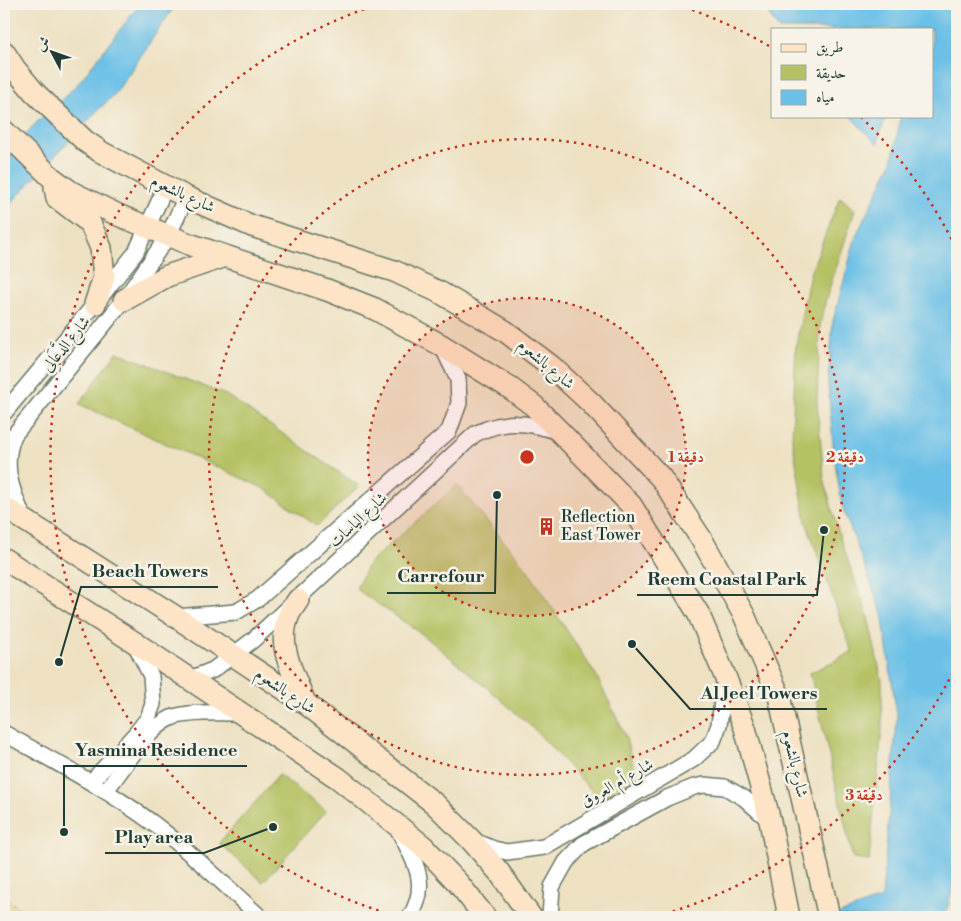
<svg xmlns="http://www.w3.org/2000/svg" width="961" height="921" font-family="'Libre Bodoni',Amiri,serif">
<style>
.green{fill:#b5c163;stroke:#6a7f4c}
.sand{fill:#eeda9e;stroke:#868c69}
.water{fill:#6bc0e7;stroke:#457e8e}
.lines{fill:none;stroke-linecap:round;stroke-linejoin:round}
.street-casing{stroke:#677666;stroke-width:18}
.secondary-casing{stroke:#677666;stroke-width:24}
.street{stroke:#fff;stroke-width:15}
.secondary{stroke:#fee4c6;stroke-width:21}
.ring{fill:none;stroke:#c8321e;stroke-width:2.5;stroke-dasharray:2.5 5}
.labels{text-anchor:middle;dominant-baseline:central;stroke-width:5;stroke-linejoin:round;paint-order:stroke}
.street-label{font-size:16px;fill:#1f3d34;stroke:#f7f3e8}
.poi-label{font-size:16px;fill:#1f3d34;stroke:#f7f3e8;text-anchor:start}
.centre{fill:#c8321e;stroke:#f7f3e8;stroke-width:2.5}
.ring-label{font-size:15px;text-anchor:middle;font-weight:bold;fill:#c8321e;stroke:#f7f3e8;stroke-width:5;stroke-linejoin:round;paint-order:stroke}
.leader{fill:none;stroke:#1f3d34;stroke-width:2}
.callout-dot{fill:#1f3d34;stroke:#f7f3e8;stroke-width:2}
.callout-label{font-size:18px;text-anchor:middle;font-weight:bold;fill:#1f3d34;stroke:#f7f3e8;stroke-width:5;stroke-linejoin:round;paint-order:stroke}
</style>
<rect width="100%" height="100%" fill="#f7f3e8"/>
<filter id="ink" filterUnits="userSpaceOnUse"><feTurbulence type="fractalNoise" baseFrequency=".02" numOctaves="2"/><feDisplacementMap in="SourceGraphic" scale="10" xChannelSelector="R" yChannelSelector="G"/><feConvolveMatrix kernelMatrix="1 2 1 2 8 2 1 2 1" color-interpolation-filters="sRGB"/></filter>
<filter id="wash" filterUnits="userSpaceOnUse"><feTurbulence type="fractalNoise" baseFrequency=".0096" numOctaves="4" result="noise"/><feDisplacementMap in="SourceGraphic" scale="20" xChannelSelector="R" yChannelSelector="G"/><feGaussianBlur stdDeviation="1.12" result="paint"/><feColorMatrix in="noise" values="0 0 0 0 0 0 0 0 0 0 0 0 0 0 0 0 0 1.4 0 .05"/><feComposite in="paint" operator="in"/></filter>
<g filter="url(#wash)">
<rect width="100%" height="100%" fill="#eee1c2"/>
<g class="green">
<path d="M840 197 855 210 826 299 820 325 817 403 824 479 840 538 868 617 882 681V729L869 861 853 859 810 673 852 652 806 522 792 438 796 344 810 274Z"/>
<path d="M117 352 226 395 359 486 317 526 263 488 79 404Z"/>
<path d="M457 485 527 569 597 677 625 735 635 772 630 785 611 800 593 792 535 730 498 697 422 634 356 589 368 564Z"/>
<path d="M279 775 326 811 263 882 219 843Z"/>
</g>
<path class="sand" d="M4 898 31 917H4Z"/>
<g class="water">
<path d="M140 4H176L115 94 98 110 12 202 4 205V165L32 127 77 85Z"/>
<path d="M765 4H957V872L947 909 941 917H832L882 898 897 717 882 613 842 506 834 456 828 384 833 321 856 236 892 162 901 116H932V29H779L770 17Z"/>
<path d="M850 116H886L877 144Z"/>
</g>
</g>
<g filter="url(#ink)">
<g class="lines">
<defs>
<g id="street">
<path d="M4 413 95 304 136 252 166 186"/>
<path d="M24 519C12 490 1 466 14 435L124 300 168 236 186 197"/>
<path d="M176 617 236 612 258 599 449 431 459 403 458 379 442 346"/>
<path d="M190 679 213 670 253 640 475 434C506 419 527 422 559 432"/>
<path d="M4 733C55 762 107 789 154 824 192 853 225 885 260 917"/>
<path d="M91 782 137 732 148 718 153 704 151 676 134 642"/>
<path d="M106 790C124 769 145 730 171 718 187 711 222 713 241 713"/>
<path d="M399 831C415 862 430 884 410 917"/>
<path d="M474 841 494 849 507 852 544 847 694 759 713 741 719 725 725 678"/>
<path d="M550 917 552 887 566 862 583 844 667 798 694 787 704 785 725 787 744 798 770 821"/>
</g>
<g id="secondary">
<path d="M4 52 15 69 34 92 85 141 101 152 186 197 252 226 394 271 441 293 505 331 551 366 591 403 661 478 702 540 744 615 779 696 829 917"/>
<path d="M4 131 52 178 71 192 118 215 189 244 327 290 375 309 441 345 510 388 534 406 560 432 631 505 698 613 725 676 745 728 770 821 789 917"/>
<path d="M55 188 57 198 90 223 101 248 104 277 95 304"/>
<path d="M124 300 167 276 223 257"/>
<path d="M4 507 176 617 305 703 435 804 471 840 499 872 531 917"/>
<path d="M4 559 134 642 338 778 423 846 458 883 485 917"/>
<path d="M298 600C295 605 290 611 288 617 276 646 295 676 305 703"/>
</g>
</defs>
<use href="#street" class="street-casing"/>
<use href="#secondary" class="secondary-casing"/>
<use href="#street" class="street"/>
<use href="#secondary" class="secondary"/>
</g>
</g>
<circle cx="527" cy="457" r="159" fill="#c8321e" fill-opacity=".12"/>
<g class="ring">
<circle cx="527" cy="457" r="159"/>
<circle cx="527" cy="457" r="318"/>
<path d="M956 666A477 477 0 0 1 654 917M400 917A477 477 0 0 1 376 5M678 5A477 477 0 0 1 769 46M861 117A477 477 0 0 1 956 248"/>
</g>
<defs>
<symbol id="building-bare" viewBox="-9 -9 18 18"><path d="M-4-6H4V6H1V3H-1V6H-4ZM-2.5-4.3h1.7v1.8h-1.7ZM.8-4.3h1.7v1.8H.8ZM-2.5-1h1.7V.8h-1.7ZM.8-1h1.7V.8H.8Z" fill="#c8321e" stroke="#f7f3e8" stroke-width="2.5" paint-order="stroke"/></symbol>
</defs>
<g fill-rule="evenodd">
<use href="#building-bare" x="534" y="514" width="25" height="25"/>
</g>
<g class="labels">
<g class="street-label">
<text transform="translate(183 194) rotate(25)">شارع بالشعوم</text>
<text transform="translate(66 344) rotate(-51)">شارع الدَّعَالِى</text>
<text transform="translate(546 364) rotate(40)">شارع بالشعوم</text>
<text transform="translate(358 520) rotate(-43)">شارع الياسات</text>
<text transform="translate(285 691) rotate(34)">شارع بالشعوم</text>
<text transform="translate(795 764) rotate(77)">شارع بالشعوم</text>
<text transform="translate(617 783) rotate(-30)">شارع أم العروق</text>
</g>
<g class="poi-label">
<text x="561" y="517">Reflection<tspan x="561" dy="18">East Tower</tspan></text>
</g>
</g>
<circle cx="527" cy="457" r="8" class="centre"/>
<g class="ring-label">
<text x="686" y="462">1 دقيقة</text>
<text x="845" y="462">2 دقيقة</text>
<text x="864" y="800">3 دقيقة</text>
</g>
<path class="leader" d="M59 662L81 587H218M497 495L495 593H387M824 530L817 595H637M632 644L690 709H827M64 832L64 766H247M273 827L204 853H105"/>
<g class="callout-dot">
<circle cx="59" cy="662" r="5"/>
<circle cx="497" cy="495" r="5"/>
<circle cx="824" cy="530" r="5"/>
<circle cx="632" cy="644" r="5"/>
<circle cx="64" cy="832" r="5"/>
<circle cx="273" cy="827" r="5"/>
</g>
<g class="callout-label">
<text x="150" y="577">Beach Towers</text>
<text x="441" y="582">Carrefour</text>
<text x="727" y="585">Reem Coastal Park</text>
<text x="759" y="699">Al Jeel Towers</text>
<text x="156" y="756">Yasmina Residence</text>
<text x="154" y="843">Play area</text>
</g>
<rect width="961" height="921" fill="none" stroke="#f7f3e8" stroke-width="20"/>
<rect x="771" y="28" width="162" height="90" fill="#f7f3e8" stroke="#a1aaa0"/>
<rect x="781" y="44" width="25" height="8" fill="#fee4c6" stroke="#a1aaa0"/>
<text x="816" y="52" font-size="15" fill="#1f3d34">طريق</text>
<rect x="781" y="65" width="25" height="15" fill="#b5c163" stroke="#a1aaa0"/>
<text x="816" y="78" font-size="15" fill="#1f3d34">حديقة</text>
<rect x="781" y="90" width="25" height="15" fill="#6bc0e7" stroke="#a1aaa0"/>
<text x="816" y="102" font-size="15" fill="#1f3d34">مياه</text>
<g transform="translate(52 52) rotate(311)" stroke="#f7f3e8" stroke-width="4" paint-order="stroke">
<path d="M0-4L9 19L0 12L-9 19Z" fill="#1f3d34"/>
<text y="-8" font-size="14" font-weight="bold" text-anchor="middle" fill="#1f3d34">ش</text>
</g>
</svg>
